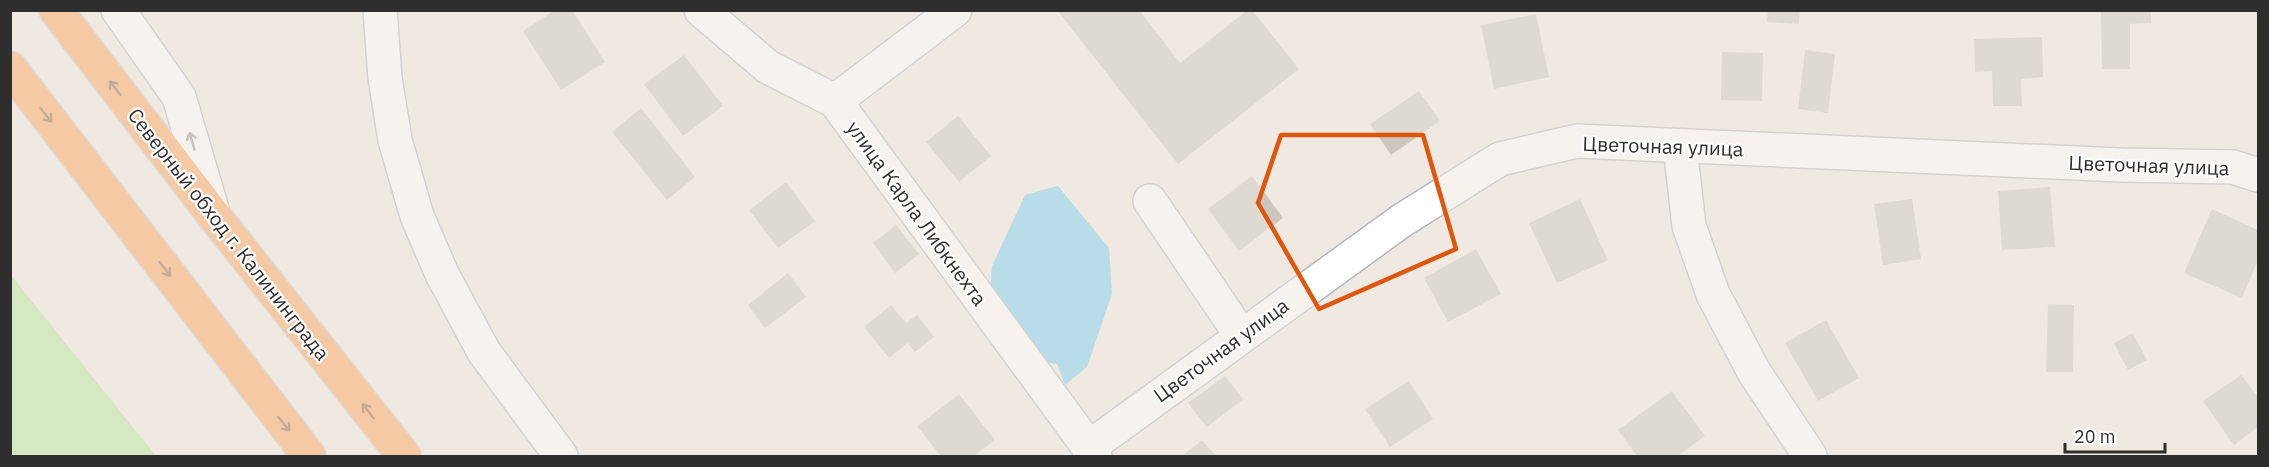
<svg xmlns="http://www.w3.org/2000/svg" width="2269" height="467" font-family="'IBM Plex Sans',sans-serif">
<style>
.green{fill:#b6e59e}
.water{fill:#75cff0}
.building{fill:#cbc7bf}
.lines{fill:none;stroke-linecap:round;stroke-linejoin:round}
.minor-casing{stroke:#b4b7c1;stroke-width:36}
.highway-casing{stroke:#c9c9c9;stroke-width:36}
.minor{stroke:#fff;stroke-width:33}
.highway{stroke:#ffa35c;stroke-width:33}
.oneway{stroke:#8c6343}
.oneway2{stroke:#969696}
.marked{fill:none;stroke:#df570e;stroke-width:4.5;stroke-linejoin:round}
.labels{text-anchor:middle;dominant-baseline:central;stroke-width:4.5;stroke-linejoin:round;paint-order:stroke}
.street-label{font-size:20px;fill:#2e2e2e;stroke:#fff}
</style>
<rect width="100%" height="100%" fill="#efe9e1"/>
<path class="green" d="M10 274 156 456H11Z"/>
<path class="water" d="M1058 186 1109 248 1112 294 1087 367 1065 385 1057 364 1030 360 989 304 992 266 1025 195Z"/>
<g class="building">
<path d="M555 10H572L605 62 561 90 523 31Z"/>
<path d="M1057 10H1139L1180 63 1248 10H1252L1299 69 1178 164Z"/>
<path d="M1768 10H1800L1799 24 1767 22Z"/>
<path d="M2101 10H2151V23L2130 24V69H2102Z"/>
<path d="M1536 14 1549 77 1494 89 1481 25Z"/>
<path d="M2042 37 2043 77 2021 79 2022 106H1993L1992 71 1975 72 1974 39Z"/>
<path d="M1805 50 1835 54 1828 113 1798 109Z"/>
<path d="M1722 52 1763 53 1762 101 1721 100Z"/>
<path d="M684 55 723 106 683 136 644 84Z"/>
<path d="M1419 91 1440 121 1391 155 1370 124Z"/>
<path d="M641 108 695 177 667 200 612 132Z"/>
<path d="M958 116 991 156 959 182 926 142Z"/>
<path d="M1252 176 1283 218 1239 251 1208 209Z"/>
<path d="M786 182 815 221 778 248 749 210Z"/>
<path d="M2050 187 2055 247 2002 250 1998 191Z"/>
<path d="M1580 199 1608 260 1557 283 1529 223Z"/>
<path d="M1912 199 1921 259 1883 265 1874 204Z"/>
<path d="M2212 209 2258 230V260L2242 298 2184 273Z"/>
<path d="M896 225 919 254 895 273 873 243Z"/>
<path d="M1476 249 1501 294 1448 322 1424 278Z"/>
<path d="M788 273 806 297 765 328 748 305Z"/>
<path d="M2048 304 2074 305 2073 372H2046Z"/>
<path d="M891 305 906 323 917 315 934 337 915 352 908 343 889 358 864 327Z"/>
<path d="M1826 320 1859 378 1818 401 1785 343Z"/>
<path d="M2133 333 2147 360 2128 370 2114 343Z"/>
<path d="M2241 375 2258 397V427L2234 445 2203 401Z"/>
<path d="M1225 376 1243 399 1207 427 1188 403Z"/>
<path d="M1409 381 1433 419 1390 447 1365 409Z"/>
<path d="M1672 391 1705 436 1678 456H1637L1618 430Z"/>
<path d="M959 394 995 440 974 456H941L917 426Z"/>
<path d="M1202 440 1216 456H1182Z"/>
</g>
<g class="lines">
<defs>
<g id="minor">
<path d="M118 10 179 97 214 216"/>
<path d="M380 10 385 78 395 140 417 216 442 274 484 352 561 456"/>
<path d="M701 10 768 67 835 101 1095 456"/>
<path d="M835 101 955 10"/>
<path d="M1680 147 1689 226 1713 294 1754 372 1810 456"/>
<path d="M1150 201 1241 335"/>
<path d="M1088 448 1401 221 1500 159 1577 141 2121 165 2233 167 2258 175"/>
</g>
<g id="highway">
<path d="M56 10 215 217 404 456"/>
<path d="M10 68 309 456"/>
</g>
</defs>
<use href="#minor" class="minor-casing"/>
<use href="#highway" class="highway-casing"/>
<use href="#minor" class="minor"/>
<use href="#highway" class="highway"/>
</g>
<defs><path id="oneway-shaft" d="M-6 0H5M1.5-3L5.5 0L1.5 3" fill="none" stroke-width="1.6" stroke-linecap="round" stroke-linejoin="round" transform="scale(1.5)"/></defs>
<g class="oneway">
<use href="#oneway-shaft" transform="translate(115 88) rotate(-128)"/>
<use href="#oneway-shaft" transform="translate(46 115) rotate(52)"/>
<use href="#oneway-shaft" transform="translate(165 269) rotate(52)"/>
<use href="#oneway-shaft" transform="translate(368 411) rotate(-128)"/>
<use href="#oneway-shaft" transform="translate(284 424) rotate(52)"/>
</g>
<use class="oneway2" href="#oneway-shaft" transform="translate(192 141) rotate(-106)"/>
<path d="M0 0H2269V467H0ZM1281 135H1423L1456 249 1319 309 1258 203Z" fill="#efe9e1" fill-opacity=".55" fill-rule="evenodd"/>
<path class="marked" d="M1281 135H1423L1456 249 1319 309 1258 203Z"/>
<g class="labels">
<g class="street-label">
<text transform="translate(1663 146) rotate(2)">Цветочная улица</text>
<text transform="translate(2149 165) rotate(2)">Цветочная улица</text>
<text transform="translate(917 213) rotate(54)">улица Карла Либкнехта</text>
<text transform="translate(229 234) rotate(52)">Северный обход г. Калининграда</text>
<text transform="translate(1221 350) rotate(-36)">Цветочная улица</text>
</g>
</g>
<rect width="2269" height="467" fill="none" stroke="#2e2e2e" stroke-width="24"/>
<path d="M2065 443v9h100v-9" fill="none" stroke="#2e2e2e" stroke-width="3"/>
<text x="2074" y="443" font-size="18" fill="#2e2e2e" stroke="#ffffff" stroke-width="4.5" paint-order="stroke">20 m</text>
</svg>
